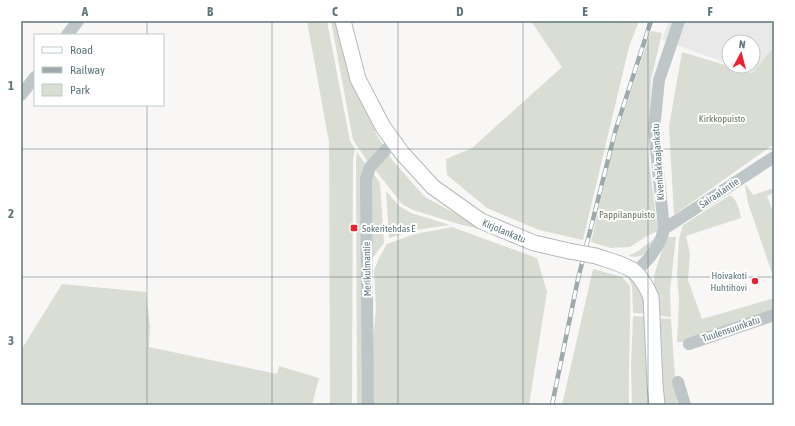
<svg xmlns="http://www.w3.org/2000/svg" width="795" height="426" font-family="'Asap Condensed',sans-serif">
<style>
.built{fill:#e8e9e8}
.green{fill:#daddd4}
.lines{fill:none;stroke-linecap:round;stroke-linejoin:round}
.major-casing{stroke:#b2babc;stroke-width:17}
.minor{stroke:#bec6c7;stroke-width:12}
.major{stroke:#fff;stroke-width:15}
.rail-casing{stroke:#9daaac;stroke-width:4.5}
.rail{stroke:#fff;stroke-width:3;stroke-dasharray:9;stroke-linecap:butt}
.major-bridge-casing{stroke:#b2babc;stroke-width:17;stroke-linecap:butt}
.major-bridge{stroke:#fff;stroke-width:15}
.grid{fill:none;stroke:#5e777b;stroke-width:1;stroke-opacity:0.55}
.poi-dot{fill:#e92331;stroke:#fff;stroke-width:1.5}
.labels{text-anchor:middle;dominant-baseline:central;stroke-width:4;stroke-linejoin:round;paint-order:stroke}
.park-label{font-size:10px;fill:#6c7961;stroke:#fff}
.street-label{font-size:10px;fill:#5e777b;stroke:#fff}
.poi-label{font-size:10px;fill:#5e777b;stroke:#fff;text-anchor:start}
.neatline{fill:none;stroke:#5e777b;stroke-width:1.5}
.grid-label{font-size:13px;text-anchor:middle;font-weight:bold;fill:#5e777b}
</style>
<rect width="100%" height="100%" fill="#f8f7f5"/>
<path class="built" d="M669 21H774V47L752 73 734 66H753V42H729V64L662 40Z"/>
<g class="green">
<path d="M307 21H327L350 141 355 149 353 160 352 405H330L329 142Z"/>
<path d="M331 21H343L352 58 376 134 385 148 370 165 353 140Z"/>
<path d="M531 21H639L629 47 583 240 539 230 487 208 447 175 446 159 472 148 562 67Z"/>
<path d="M651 31 662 33 651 80 648 154 658 231 645 237 630 247 611 248 591 242 612 149Z"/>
<path d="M774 47V144L674 215 669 126 682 52 752 73Z"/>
<path d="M357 152 368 168 365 405H357L356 160Z"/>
<path d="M387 152 393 161 425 197 487 231 455 223 413 210 402 204 373 167Z"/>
<path d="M371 170 380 183 384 243 370 261Z"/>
<path d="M746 185 753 195 774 188V193L767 196 774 214V279L748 203 745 186Z"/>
<path d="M386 191 399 206 411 213 450 225 415 230 389 238Z"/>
<path d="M730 195C738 201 739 209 741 218L686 236 690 254 688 280 702 319 774 298V311L687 342H677L679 300 677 274 679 239 683 225Z"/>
<path d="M452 227 537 258 547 292 529 405H373L372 350 376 308 374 271 379 258 387 244 415 234Z"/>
<path d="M666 237H676L670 291 671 317 654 315V276Z"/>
<path d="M654 239 657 240C647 252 644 259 628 256L638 251Z"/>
<path d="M593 269 622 277 630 286C631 326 628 365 629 405H562Z"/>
<path d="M627 276 637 279 651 314 633 313 632 286Z"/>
<path d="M62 284 146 292 150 327 149 347 277 374 279 366 319 378 312 405H21V354L23 347Z"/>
<path d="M633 316 652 317 655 405H632L631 367Z"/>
<path d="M654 318 671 319 677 405H660Z"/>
</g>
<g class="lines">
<defs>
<g id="major">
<path d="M343 21 358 79 383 127 402 153 433 187 481 221 534 243 569 251"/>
<path d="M596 256C607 260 628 265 636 273 643 280 647 288 651 297L655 385 657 405"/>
</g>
</defs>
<use href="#major" class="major-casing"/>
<g class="minor">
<path d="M67 35 78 21"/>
<path d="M21 95 35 77"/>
<path d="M664 229 774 157"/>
<path d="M635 272C649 260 660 247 664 229L654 129 659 80 679 21"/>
<path d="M689 344 774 315"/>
<path d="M678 382 685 405"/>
<path d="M368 405 366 179 370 167 393 142"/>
</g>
<use href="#major" class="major"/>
<defs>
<path id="rail" d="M552 405 578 279 615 132 651 21"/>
</defs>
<use href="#rail" class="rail-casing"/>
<use href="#rail" class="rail"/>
<defs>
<path id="major-bridge" d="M569 251 596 256"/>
</defs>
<use href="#major-bridge" class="major-bridge-casing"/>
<use href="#major-bridge" class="major-bridge"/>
</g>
<path class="grid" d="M147 21V35M272 21V405M398 21V405M523 21V405M648 21V405M147 105V405M21 149H774M21 277H774"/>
<g class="poi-dot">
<rect x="350" y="224" width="8" height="8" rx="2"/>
<circle cx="755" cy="281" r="4"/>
</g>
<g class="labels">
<g class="park-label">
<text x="722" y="118">Kirkkopuisto</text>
<text x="627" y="214">Pappilanpuisto</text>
</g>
<g class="street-label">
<text transform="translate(658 162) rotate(-94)">Kivenhakkaajankatu</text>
<text transform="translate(719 193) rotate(-34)">Sairaalantie</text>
<text transform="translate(504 231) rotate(23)">Kirjolankatu</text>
<text transform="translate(367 269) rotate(-91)">Merikulmantie</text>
<text transform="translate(731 329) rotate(-19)">Tuulensuunkatu</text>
</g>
<g class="poi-label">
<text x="362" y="228">Sokeritehdas E</text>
<text x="747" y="275" text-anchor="end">Hoivakoti<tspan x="747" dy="12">Huhtihovi</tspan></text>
</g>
</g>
<rect width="795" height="426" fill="none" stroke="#ffffff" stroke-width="44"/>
<rect x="34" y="34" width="130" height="72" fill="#ffffff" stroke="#bfc9ca"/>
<rect x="42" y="47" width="20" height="6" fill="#ffffff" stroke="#bfc9ca"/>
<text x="70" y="54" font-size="12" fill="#5e777b">Road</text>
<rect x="42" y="67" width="20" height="6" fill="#9daaac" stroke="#bfc9ca"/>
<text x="70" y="74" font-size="12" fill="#5e777b">Railway</text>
<rect x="42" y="84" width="20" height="12" fill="#daddd4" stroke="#bfc9ca"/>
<text x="70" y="94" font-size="12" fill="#5e777b">Park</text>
<g transform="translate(741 54) rotate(7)"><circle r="19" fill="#ffffff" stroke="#bfc9ca"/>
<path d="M0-3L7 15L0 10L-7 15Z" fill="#e92331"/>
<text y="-6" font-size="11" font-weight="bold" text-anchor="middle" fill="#5e777b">N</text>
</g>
<rect x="22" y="22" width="751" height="382" class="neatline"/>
<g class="grid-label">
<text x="85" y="16">A</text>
<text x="210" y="16">B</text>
<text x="335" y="16">C</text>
<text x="460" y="16">D</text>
<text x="585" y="16">E</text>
<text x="710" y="16">F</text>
<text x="11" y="90">1</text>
<text x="11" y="218">2</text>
<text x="11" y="345">3</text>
</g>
</svg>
